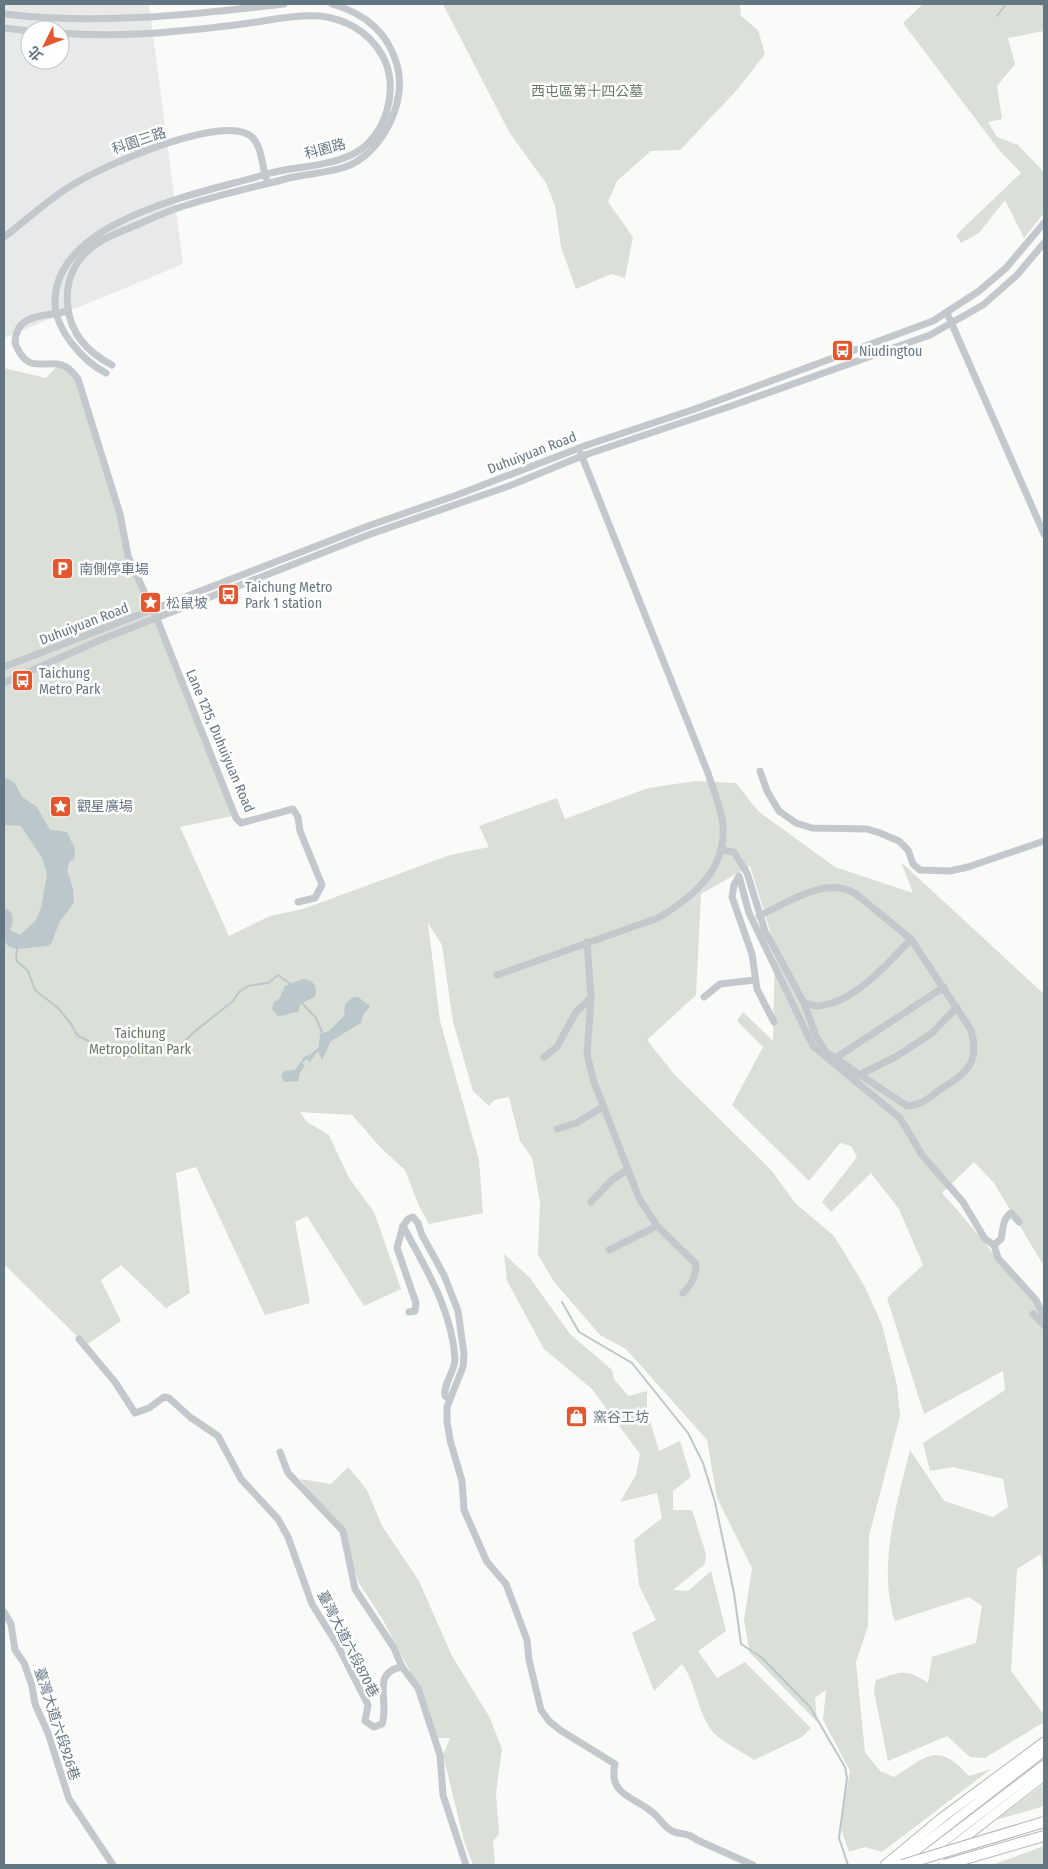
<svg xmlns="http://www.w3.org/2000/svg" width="1048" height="1869" font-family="'Fira Sans Condensed','Noto Sans TC',sans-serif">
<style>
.built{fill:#e8e9e9;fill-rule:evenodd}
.green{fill:#dadfd7}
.water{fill:#bbc7cb}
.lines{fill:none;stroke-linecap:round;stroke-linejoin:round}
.stream{stroke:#bbc7cb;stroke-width:2}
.major-casing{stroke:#b5babe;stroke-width:11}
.highway-casing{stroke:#b4b9bd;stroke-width:12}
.minor{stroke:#c3c8cc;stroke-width:7}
.major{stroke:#fff;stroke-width:9}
.highway{stroke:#fff;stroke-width:10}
.highway-bridge-casing{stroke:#b4b9bd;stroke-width:12;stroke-linecap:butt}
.highway-bridge{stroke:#fff;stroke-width:10}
.labels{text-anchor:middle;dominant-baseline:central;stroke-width:5;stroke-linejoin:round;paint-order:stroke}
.park-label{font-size:14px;fill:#687a64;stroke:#fff}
.street-label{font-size:14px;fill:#657683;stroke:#fff}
.poi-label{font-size:14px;fill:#657683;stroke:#fff;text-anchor:start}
</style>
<rect width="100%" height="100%" fill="#fafaf8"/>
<path class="built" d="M4 4H149L183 264 4 338ZM30 30H60V60H30Z"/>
<g class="green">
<path d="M443 4H740L741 16 758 30 765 54 736 91 680 150 651 151 617 181 608 202 633 237 625 278 611 274 576 289 561 247 555 205 546 183 509 132Z"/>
<path d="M923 4H1044V31L1008 38 1015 64 997 86 1002 119 988 122 997 137 1018 145 1044 172V213L1024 238 1005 200 979 233 961 243 956 235 1021 173 999 150 903 23Z"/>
<path d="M57 366 69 371 75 379 118 516 127 557 156 623 232 816 180 827 229 936 270 916 303 909 450 855 489 847 479 826 557 798 565 819 648 788 696 781 736 783 758 811 835 867 913 893 901 862 1044 994V1266L994 1183 974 1162 942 1193C978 1232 1009 1275 1044 1314V1580L1041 1554 1017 1569 1011 1671 1044 1715V1722L985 1758 970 1757 947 1736 888 1761 874 1691 876 1680C901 1672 905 1668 928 1683L932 1657 976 1643 982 1606 969 1597 895 1621C877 1567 897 1503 910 1450L944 1501 993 1517 1008 1507 1003 1479 953 1467 930 1471 923 1443 1005 1390 1003 1371 924 1414 887 1298 923 1265 899 1209 871 1173 831 1212 822 1202 857 1157 851 1146 840 1143 809 1181 732 1105 763 1047 737 1021 743 1012 773 1041 775 947 750 866 701 894 696 995 647 1040 674 1074 772 1171 795 1203 834 1236 865 1287 882 1325 897 1385 900 1416 869 1536 868 1626 856 1662 865 1752 880 1771 894 1777C928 1756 937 1741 969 1776L991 1769 882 1852 865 1847 849 1852 840 1826 850 1771 823 1720 826 1690 815 1698 817 1722 750 1653 744 1620 752 1568 717 1498 707 1440 626 1349 600 1335 555 1283 538 1255 540 1202 532 1158 520 1141 509 1097 494 1100 489 1106 473 1091 453 1022 442 945 428 923 440 1021 479 1160 483 1213 429 1224 419 1206 405 1170 381 1148 352 1115 300 1112 307 1122 329 1135 349 1178 374 1212 401 1289 364 1306 307 1216 295 1222 310 1303 265 1315 196 1167 176 1173 190 1293 166 1308 121 1265 101 1280 121 1321 86 1345 4 1264V368L46 378Z"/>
<path d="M504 1254 530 1278 570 1334 612 1370 614 1379 628 1396 647 1391V1411L659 1451 680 1441 691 1477 673 1491V1510H692L706 1554 705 1564 673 1590 688 1591 711 1571 726 1631 698 1651 717 1678 745 1662 811 1728 802 1737 754 1760C743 1752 720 1741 712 1731 697 1711 697 1685 682 1664L654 1691 632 1633 656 1620 639 1585 634 1540 662 1518 657 1493 620 1502 636 1475 640 1454 592 1389 544 1349 507 1281Z"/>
<path d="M348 1467 367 1490 382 1526 419 1581 452 1656 490 1718 502 1749 496 1793 499 1834 493 1841 495 1865H473L464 1841 443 1755 450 1738H437L423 1696 383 1620 359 1583 339 1526 300 1479 331 1484Z"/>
<path d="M1044 1784V1806L996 1820Z"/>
<path d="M1044 1846V1865H992Z"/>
</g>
<g class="water">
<path d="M4 777 15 783 22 797 37 807 50 830 67 832 75 849 74 860 70 861 67 870 73 889 74 903 60 921 51 944 47 946 17 949 8 946 4 940V908C15 912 14 921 10 930L20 935 36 920 41 908 47 874 42 858 21 826 4 825Z"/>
<path d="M303 979C314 980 318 987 315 997L301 1003 298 1012C291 1012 286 1016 278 1016L272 1009 274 1002 279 999 285 986Z"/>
<path d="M353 997H358L370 1006 363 1015 361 1023 331 1041 322 1060 318 1051 309 1063 308 1059 302 1062 305 1066 300 1072 298 1081 284 1082 281 1074 285 1071 295 1070 304 1057 311 1054 319 1047 320 1034 329 1031 344 1016 345 1004Z"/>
</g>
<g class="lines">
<g class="stream">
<path d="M997 16 1006 4"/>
<path d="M17 949 16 960 28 971 35 990 58 1008 71 1024 77 1035 114 1055 127 1057 144 1052 180 1046 194 1032 233 1001 239 992 248 986 268 983 278 975 292 985"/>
<path d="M301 1002 316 1018 322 1032"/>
<path d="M562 1302 579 1332 632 1363 688 1433 703 1463 715 1502 734 1593 741 1644 761 1657 810 1707 845 1767 847 1778 839 1838 848 1865"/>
</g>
<defs>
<g id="major">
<path d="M922 1858 1044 1765"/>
<path d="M885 1865 943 1817 1044 1742"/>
<path d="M897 1865 1044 1751"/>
<path d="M929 1865 1044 1776"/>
</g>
<path id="highway" d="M944 1865 1044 1836"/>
</defs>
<use href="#major" class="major-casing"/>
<use href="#highway" class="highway-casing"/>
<g class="minor">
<path d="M4 14C98 25 190 15 284 4"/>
<path d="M4 28 30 31"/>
<path d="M60 33C118 38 177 32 235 25 263 22 293 14 320 16 346 19 369 32 382 55 401 87 386 140 351 155 323 168 292 166 263 175 203 193 54 219 55 303 56 331 83 361 106 373"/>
<path d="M4 237C29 218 53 195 81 180 109 164 228 111 253 138 262 148 262 166 266 178"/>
<path d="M68 311C45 317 16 312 15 343 32 386 54 344 78 379L120 514 128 556 159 624 236 818 241 823 293 809 298 817 300 831 322 885 315 898 298 902"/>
<path d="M947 313 1044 534"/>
<path d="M112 365C89 353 71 335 68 308 66 293 68 278 76 265 88 245 107 237 127 229 147 221 166 211 187 205 221 194 255 187 289 178 307 174 327 173 345 167 381 155 408 102 397 65 388 32 364 13 332 4"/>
<path d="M4 667 368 526 457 495 587 445 695 409 933 321 979 291 1006 268 1044 223"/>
<path d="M4 683 100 640 368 535 509 486 582 456 731 406 930 335 983 305 1017 275 1044 243"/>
<path d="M760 771 767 791 779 811 796 823 812 828 867 829 880 833 899 841 908 850 913 864 920 870 950 871 968 867 1044 841"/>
<path d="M722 850 734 852 747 873 765 931 804 1003 816 1036 826 1052 907 1106C921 1105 928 1099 938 1091 965 1074 981 1064 971 1030L911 939 856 894C825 875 788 903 759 916"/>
<path d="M587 942 591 998 587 1054 594 1082 639 1198 657 1226 696 1264C695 1278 692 1284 683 1293"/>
<path d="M497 975 658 918C693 897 726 870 723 826 722 809 713 790 708 773L581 454"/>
<path d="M704 997 720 984 755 980"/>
<path d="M804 1003C809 1004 815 1007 819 1006 855 1002 888 963 911 939"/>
<path d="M774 1022 757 989 752 954 732 897 734 885 739 876 749 913 813 1046 900 1118 922 1155 963 1202 985 1239 994 1245 998 1258 1036 1300 1044 1317"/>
<path d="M544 1057 557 1047 576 1012 591 998"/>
<path d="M834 1059 944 987"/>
<path d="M859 1075 897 1056 932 1033 957 1007"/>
<path d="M557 1129 576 1123 603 1107"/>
<path d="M591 1202 612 1180 628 1169"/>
<path d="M403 1226 397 1248 416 1303 415 1311 409 1312"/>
<path d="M994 1245 1001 1239C1004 1228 1001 1221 1011 1213L1019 1222"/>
<path d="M609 1250 657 1226"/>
<path d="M1033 1314 1044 1325"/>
<path d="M79 1339 115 1382 135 1413 149 1408 164 1397 169 1398 190 1417 218 1436 241 1479 278 1519 288 1537 312 1604 338 1646 368 1705 365 1721 374 1727 382 1724C390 1702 370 1672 402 1667"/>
<path d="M449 1399 445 1396C443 1383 455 1372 455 1359 452 1310 426 1269 403 1226L408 1219 413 1217 418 1223 422 1235 444 1275 458 1311 464 1354 463 1367 447 1407V1421L450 1440 462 1481 464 1510 487 1562 506 1584 527 1640 529 1660 541 1710 549 1721 560 1730 615 1764C608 1795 633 1796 652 1812 659 1817 664 1827 672 1831 682 1836 686 1831 697 1840L753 1865"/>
<path d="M280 1452 288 1473 343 1531 355 1589 394 1648 402 1667 418 1688 440 1755 443 1795 466 1865"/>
<path d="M4 1612 11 1624 15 1650 24 1663 32 1686 35 1704 48 1733 69 1799 113 1865"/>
</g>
<use href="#major" class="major"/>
<use href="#highway" class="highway"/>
<defs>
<path id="highway-bridge" d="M902 1865 1044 1822"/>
</defs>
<use href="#highway-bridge" class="highway-bridge-casing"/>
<use href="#highway-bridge" class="highway-bridge"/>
</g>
<defs>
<symbol id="bus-square" viewBox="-11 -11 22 22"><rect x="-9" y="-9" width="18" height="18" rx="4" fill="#e4572e" stroke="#fff"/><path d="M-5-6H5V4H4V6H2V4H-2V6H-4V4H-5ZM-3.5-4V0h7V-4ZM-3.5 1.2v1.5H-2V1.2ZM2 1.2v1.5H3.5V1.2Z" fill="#fff"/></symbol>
<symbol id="parking-square" viewBox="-11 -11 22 22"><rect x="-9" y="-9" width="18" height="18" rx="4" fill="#e4572e" stroke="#fff"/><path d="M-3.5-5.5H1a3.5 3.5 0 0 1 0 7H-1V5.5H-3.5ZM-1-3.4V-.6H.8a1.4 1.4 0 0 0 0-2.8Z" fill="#fff"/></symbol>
<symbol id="sight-square" viewBox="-11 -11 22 22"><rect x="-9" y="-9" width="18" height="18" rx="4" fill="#e4572e" stroke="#fff"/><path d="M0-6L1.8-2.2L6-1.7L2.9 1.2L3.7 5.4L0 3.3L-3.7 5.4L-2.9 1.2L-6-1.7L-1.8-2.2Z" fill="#fff"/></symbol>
<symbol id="shop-square" viewBox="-11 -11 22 22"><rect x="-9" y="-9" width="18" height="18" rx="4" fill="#e4572e" stroke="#fff"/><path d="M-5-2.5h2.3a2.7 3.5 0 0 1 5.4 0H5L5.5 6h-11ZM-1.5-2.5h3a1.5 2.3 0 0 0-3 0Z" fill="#fff"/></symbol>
</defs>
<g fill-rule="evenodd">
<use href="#bus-square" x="830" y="338" width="25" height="25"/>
<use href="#parking-square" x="50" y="556" width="25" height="25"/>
<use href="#bus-square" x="216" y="582" width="25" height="25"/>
<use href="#sight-square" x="138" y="590" width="25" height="25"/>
<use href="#bus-square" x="10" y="668" width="25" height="25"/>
<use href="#sight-square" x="48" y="794" width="25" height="25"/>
<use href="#shop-square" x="564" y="1404" width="25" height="25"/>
</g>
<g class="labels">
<g class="park-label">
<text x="587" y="91">西屯區第十四公墓</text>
<text x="140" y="1033">Taichung<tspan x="140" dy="16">Metropolitan Park</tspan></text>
</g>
<g class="street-label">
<text transform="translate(139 141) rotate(-19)">科園三路</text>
<text transform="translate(325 149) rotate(-15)">科園路</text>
<text transform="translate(532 453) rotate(-21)">Duhuiyuan Road</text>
<text transform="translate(84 624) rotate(-21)">Duhuiyuan Road</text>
<text transform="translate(220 741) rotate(67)">Lane 1215, Duhuiyuan Road</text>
<text transform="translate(348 1644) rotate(63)">臺灣大道六段870巷</text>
<text transform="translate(57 1724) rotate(72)">臺灣大道六段926巷</text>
</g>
<g class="poi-label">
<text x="859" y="351">Niudingtou</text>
<text x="79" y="569">南側停車場</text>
<text x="245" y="587">Taichung Metro<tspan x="245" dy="16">Park 1 station</tspan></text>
<text x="166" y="603">松鼠坡</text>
<text x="39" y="673">Taichung<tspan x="39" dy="16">Metro Park</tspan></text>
<text x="77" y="806">觀星廣場</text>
<text x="593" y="1417">窯谷工坊</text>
</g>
</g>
<rect width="1048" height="1869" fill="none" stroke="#657683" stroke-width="10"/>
<g transform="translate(45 45) rotate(228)"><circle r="24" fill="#ffffff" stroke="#c1c8cd"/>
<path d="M0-4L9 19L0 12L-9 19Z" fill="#e4572e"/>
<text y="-8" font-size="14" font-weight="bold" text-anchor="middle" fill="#657683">北</text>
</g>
</svg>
